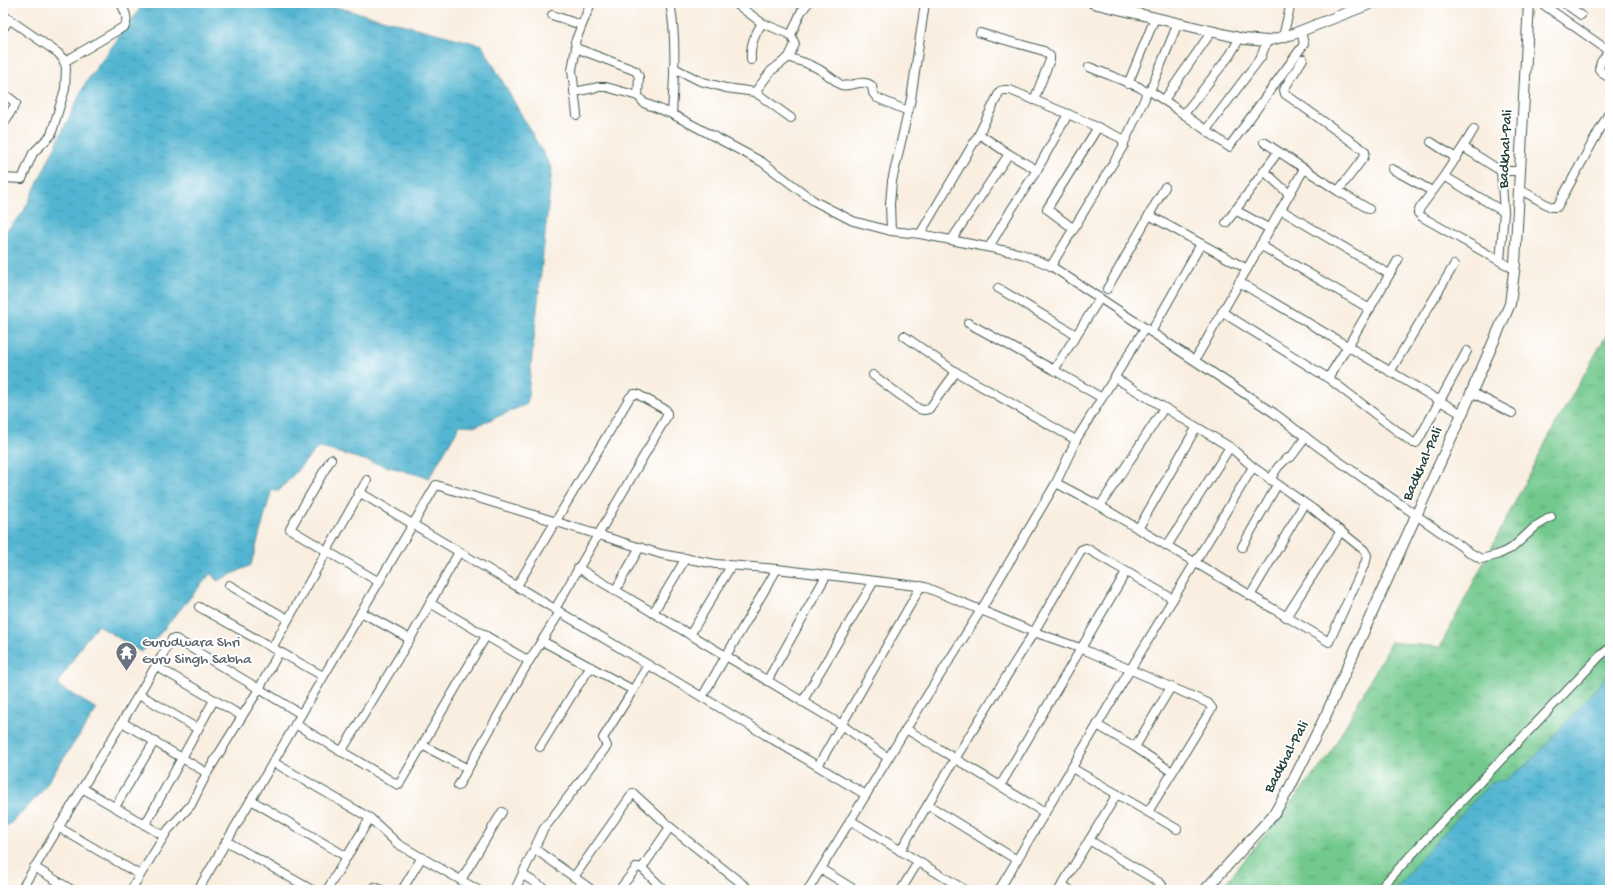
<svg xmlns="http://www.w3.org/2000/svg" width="1613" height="893" font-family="'Gochi Hand',sans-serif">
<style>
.grass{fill:url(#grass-tufts);stroke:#488361}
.water{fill:url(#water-ripples);stroke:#387982}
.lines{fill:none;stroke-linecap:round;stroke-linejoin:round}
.minor-casing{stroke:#40584e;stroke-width:10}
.tertiary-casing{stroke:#40584e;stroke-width:12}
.minor{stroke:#fff;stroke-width:8}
.tertiary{stroke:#fff;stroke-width:10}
.labels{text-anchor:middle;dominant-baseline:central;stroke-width:4;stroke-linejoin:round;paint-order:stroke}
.street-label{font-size:15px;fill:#1f3d34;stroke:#fff}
.worship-label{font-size:15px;fill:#5b616d;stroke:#fff;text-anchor:start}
</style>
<defs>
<pattern id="grass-tufts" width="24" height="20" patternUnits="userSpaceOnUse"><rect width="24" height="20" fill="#72c98e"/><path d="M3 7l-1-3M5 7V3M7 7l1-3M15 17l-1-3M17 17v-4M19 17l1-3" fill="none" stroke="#5da475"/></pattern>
<pattern id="water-ripples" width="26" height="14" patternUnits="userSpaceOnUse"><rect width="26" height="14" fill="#52b5d1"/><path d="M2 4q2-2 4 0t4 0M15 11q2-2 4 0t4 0" fill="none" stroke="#4394aa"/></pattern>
</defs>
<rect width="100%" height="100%" fill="#fff"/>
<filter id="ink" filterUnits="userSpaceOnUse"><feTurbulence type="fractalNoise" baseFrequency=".025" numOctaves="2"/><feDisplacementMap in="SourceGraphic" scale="8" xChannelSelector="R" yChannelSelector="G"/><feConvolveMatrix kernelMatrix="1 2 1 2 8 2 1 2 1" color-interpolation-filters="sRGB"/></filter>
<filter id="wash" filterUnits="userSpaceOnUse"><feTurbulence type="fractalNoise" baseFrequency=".012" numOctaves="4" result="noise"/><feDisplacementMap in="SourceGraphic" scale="16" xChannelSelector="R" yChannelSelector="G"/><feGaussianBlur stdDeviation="0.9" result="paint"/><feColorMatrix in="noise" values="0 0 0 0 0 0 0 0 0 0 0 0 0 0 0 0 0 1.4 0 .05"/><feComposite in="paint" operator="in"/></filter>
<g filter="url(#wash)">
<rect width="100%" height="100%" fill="#f9eee0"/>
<path class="grass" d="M1610 329V890H1220L1329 756 1391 642 1440 647 1549 436Z"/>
<g class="water">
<path d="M144 3H320L482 45 552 169 527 404 476 426 460 425 429 478 318 447 279 491 272 489 251 565 217 581 211 573 152 643 141 652 98 625 84 642 60 680 58 686 97 709 39 795 7 827 3 825V234L23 213 86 82Z"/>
<path d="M1610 671V890H1396L1418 861 1491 782 1505 780 1528 764 1582 705Z"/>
</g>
</g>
<g filter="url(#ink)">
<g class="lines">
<defs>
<g id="minor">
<path d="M591 3 575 42 576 48 636 71 639 77 638 96 644 103 672 114 762 162 814 201 853 221 891 231 920 234 1022 254 1051 266 1274 413 1320 448 1469 552 1481 559 1497 555 1512 548 1536 526 1551 517"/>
<path d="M670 3C677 39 674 78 672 114"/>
<path d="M735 3 762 23 791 35 795 44 789 57 771 71 755 92"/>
<path d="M1541 3 1606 49 1607 54 1601 62 1599 69 1603 74 1610 78"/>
<path d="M1564 3 1581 15"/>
<path d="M3 15 58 53 63 59 66 67 65 89 51 135 33 153 22 179 3 178"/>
<path d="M552 15 581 25"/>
<path d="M1178 23 1150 91 1171 105 1229 147 1304 44 1301 31"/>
<path d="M3 29 9 20"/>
<path d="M980 33 1044 51 1050 56V60L1034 100"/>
<path d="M791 35 801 12 808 3"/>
<path d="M1283 37 1291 3"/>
<path d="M576 48 572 70 577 115"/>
<path d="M789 57C796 61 803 61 810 65 822 69 831 78 841 85 852 88 861 78 872 86L873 93 877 98 908 111"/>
<path d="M1303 59 1286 86 1284 90 1285 94 1365 151 1364 157 1338 191"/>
<path d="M751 60C750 45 754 36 762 23"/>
<path d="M64 62 125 26C129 18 124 10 121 3"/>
<path d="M1089 67 1139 87 1146 92 1145 98 1124 143"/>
<path d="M674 68 700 81 726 88 755 92 791 118"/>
<path d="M1128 84 1155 18"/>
<path d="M574 92 599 87H606L638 96"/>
<path d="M3 93 16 103 3 125"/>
<path d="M1164 100 1212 31"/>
<path d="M1184 114 1230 55 1240 38"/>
<path d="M1206 130 1261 57 1267 41"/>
<path d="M979 134 1009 154 1037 170"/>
<path d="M1264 142 1338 191 1369 209"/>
<path d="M1431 142 1456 158"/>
<path d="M1463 147 1474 129"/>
<path d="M1392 169 1432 191"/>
<path d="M1264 171 1289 194"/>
<path d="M1501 171H1520"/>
<path d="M1444 176 1504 212 1500 261"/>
<path d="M1519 189 1551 207H1557L1610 111"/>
<path d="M1235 210 1270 229"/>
<path d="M1281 210 1389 274"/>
<path d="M1504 212 1501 171 1463 147 1444 176 1420 208 1418 213 1422 217 1514 269"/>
<path d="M1149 215 1247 269"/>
<path d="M1226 223 1278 152"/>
<path d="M1074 229 1047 209 1098 127"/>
<path d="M891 231 890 204 892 181 911 99 925 3"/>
<path d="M920 234 979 134 1000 91 1004 90H1010L1068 114 1037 170 1011 210 989 247"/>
<path d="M952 239 1009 154"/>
<path d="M1260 245 1370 309"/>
<path d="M1051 266 1124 145 1121 138 1068 114"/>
<path d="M1239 282 1462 414"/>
<path d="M998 288 1076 335"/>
<path d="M1107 289 1165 187"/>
<path d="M1222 312 1328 378 1413 443H1416L1419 439 1467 351"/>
<path d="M968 323 1054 370 1102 398"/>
<path d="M1151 332 1201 244"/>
<path d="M904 336 956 372 1076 440"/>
<path d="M1195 360 1304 169"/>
<path d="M1054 370 1100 298"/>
<path d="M1390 372 1454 265"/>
<path d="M873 375 916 407C921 410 923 411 929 409L956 372"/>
<path d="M1328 378 1348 346 1398 260"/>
<path d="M1471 392 1512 413"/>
<path d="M331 459 290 529 379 582"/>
<path d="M1270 480 1278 467 1286 459 1291 457 1306 437"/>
<path d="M1056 483 1100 506 1329 642 1366 561 1367 555 1364 550 1313 509 1253 467 1230 447 1115 378"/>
<path d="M359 492 866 795"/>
<path d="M1100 506 1164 408"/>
<path d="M1138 529 1196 428"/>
<path d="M1167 546 1230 447"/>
<path d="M1242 547 1277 485"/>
<path d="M578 568 842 725 888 758"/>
<path d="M229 585 288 619"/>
<path d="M517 586 630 397 634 394H637L666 410 667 413V416L555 609"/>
<path d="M615 591 640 547"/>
<path d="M1250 596 1304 504"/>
<path d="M430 603 529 661"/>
<path d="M199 607 323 676"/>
<path d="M361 612 410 639"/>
<path d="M653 613 686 558"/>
<path d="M1286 617 1341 531"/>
<path d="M690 635 731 566"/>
<path d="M542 641 633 690 648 665"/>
<path d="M272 648 367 480"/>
<path d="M156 666 242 716"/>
<path d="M767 681 826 576"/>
<path d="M139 694 198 729"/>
<path d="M702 697 777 569"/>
<path d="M802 702 874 581"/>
<path d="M122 722 207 773"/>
<path d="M295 724 398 785 400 783 486 636"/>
<path d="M1097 725 1135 747 1172 772"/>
<path d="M906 729 1045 813"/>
<path d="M422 745 468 769"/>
<path d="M540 747 575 690 591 667"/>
<path d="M1135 747 1171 687"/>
<path d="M341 752 410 639 459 552"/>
<path d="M273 762 370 818 398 844 478 890"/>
<path d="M818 766 921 586"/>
<path d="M1072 768 1177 829"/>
<path d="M458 786 529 661 560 612"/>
<path d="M1000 786 1126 572"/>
<path d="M82 788 164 836"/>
<path d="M251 800 347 857"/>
<path d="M928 805 1017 860"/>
<path d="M115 807 154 742"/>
<path d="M850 820 965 890"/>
<path d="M145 825 214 700"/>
<path d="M58 827 140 875"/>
<path d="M670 827 750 890"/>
<path d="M1089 840 1160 883 1162 885 1161 890"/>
<path d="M226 841 312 890"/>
<path d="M535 849 592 890"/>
<path d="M900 851 955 759 1034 632 1081 550 1086 548 1173 599"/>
<path d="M34 867 72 890"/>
<path d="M821 869 855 890"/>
<path d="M523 875 547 890"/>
<path d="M574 877 633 793 670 827 642 868"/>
<path d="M461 880 502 812"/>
<path d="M1062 885 1070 890"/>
<path d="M21 890 172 639H176L301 714"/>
<path d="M131 890 168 830 191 805 207 773 259 689 279 652"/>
<path d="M198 890 436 485 661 554 716 564 777 569 925 587 1034 632 1080 648 1208 703 1212 708 1148 812"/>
<path d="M327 890 370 818"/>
<path d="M373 890 375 887 381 890"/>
<path d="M402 890 422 857"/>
<path d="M515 890 543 830 607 746 603 738 633 690"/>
<path d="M619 890 637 867 642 868 664 890"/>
<path d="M808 890 906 729 981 610 1056 483 1076 440 1145 328"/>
<path d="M901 890 918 862"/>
<path d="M999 890 1130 670 1253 467"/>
<path d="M1059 890 1117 794"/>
<path d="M1379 890 1438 826 1600 656 1610 648"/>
</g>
<g id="tertiary">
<path d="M1093 3 1244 39 1267 41 1293 34 1372 3"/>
<path d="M1205 890 1274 814 1289 789 1325 717 1462 414 1510 304 1515 264 1529 3"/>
</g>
</defs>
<use href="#minor" class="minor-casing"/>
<use href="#tertiary" class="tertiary-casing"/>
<use href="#minor" class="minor"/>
<use href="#tertiary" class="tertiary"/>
</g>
</g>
<defs>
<symbol id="temple-pin" viewBox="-11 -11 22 30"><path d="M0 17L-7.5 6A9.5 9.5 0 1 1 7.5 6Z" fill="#6b7280" stroke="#fff"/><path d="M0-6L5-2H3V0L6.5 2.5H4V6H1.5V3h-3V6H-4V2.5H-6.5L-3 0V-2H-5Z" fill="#fff"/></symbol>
</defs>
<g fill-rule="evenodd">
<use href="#temple-pin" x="114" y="640" width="25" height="34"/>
</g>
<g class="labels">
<g class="street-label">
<text transform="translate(1506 149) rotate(-87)">Badkhal-Pali</text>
<text transform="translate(1423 464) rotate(-66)">Badkhal-Pali</text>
<text transform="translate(1287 757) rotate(-62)">Badkhal-Pali</text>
</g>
<g class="worship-label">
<text x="142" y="643">Gurudwara Shri<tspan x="142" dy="17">Guru Singh Sabha</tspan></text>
</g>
</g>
<rect width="1613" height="893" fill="none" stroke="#fff" stroke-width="16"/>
</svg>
